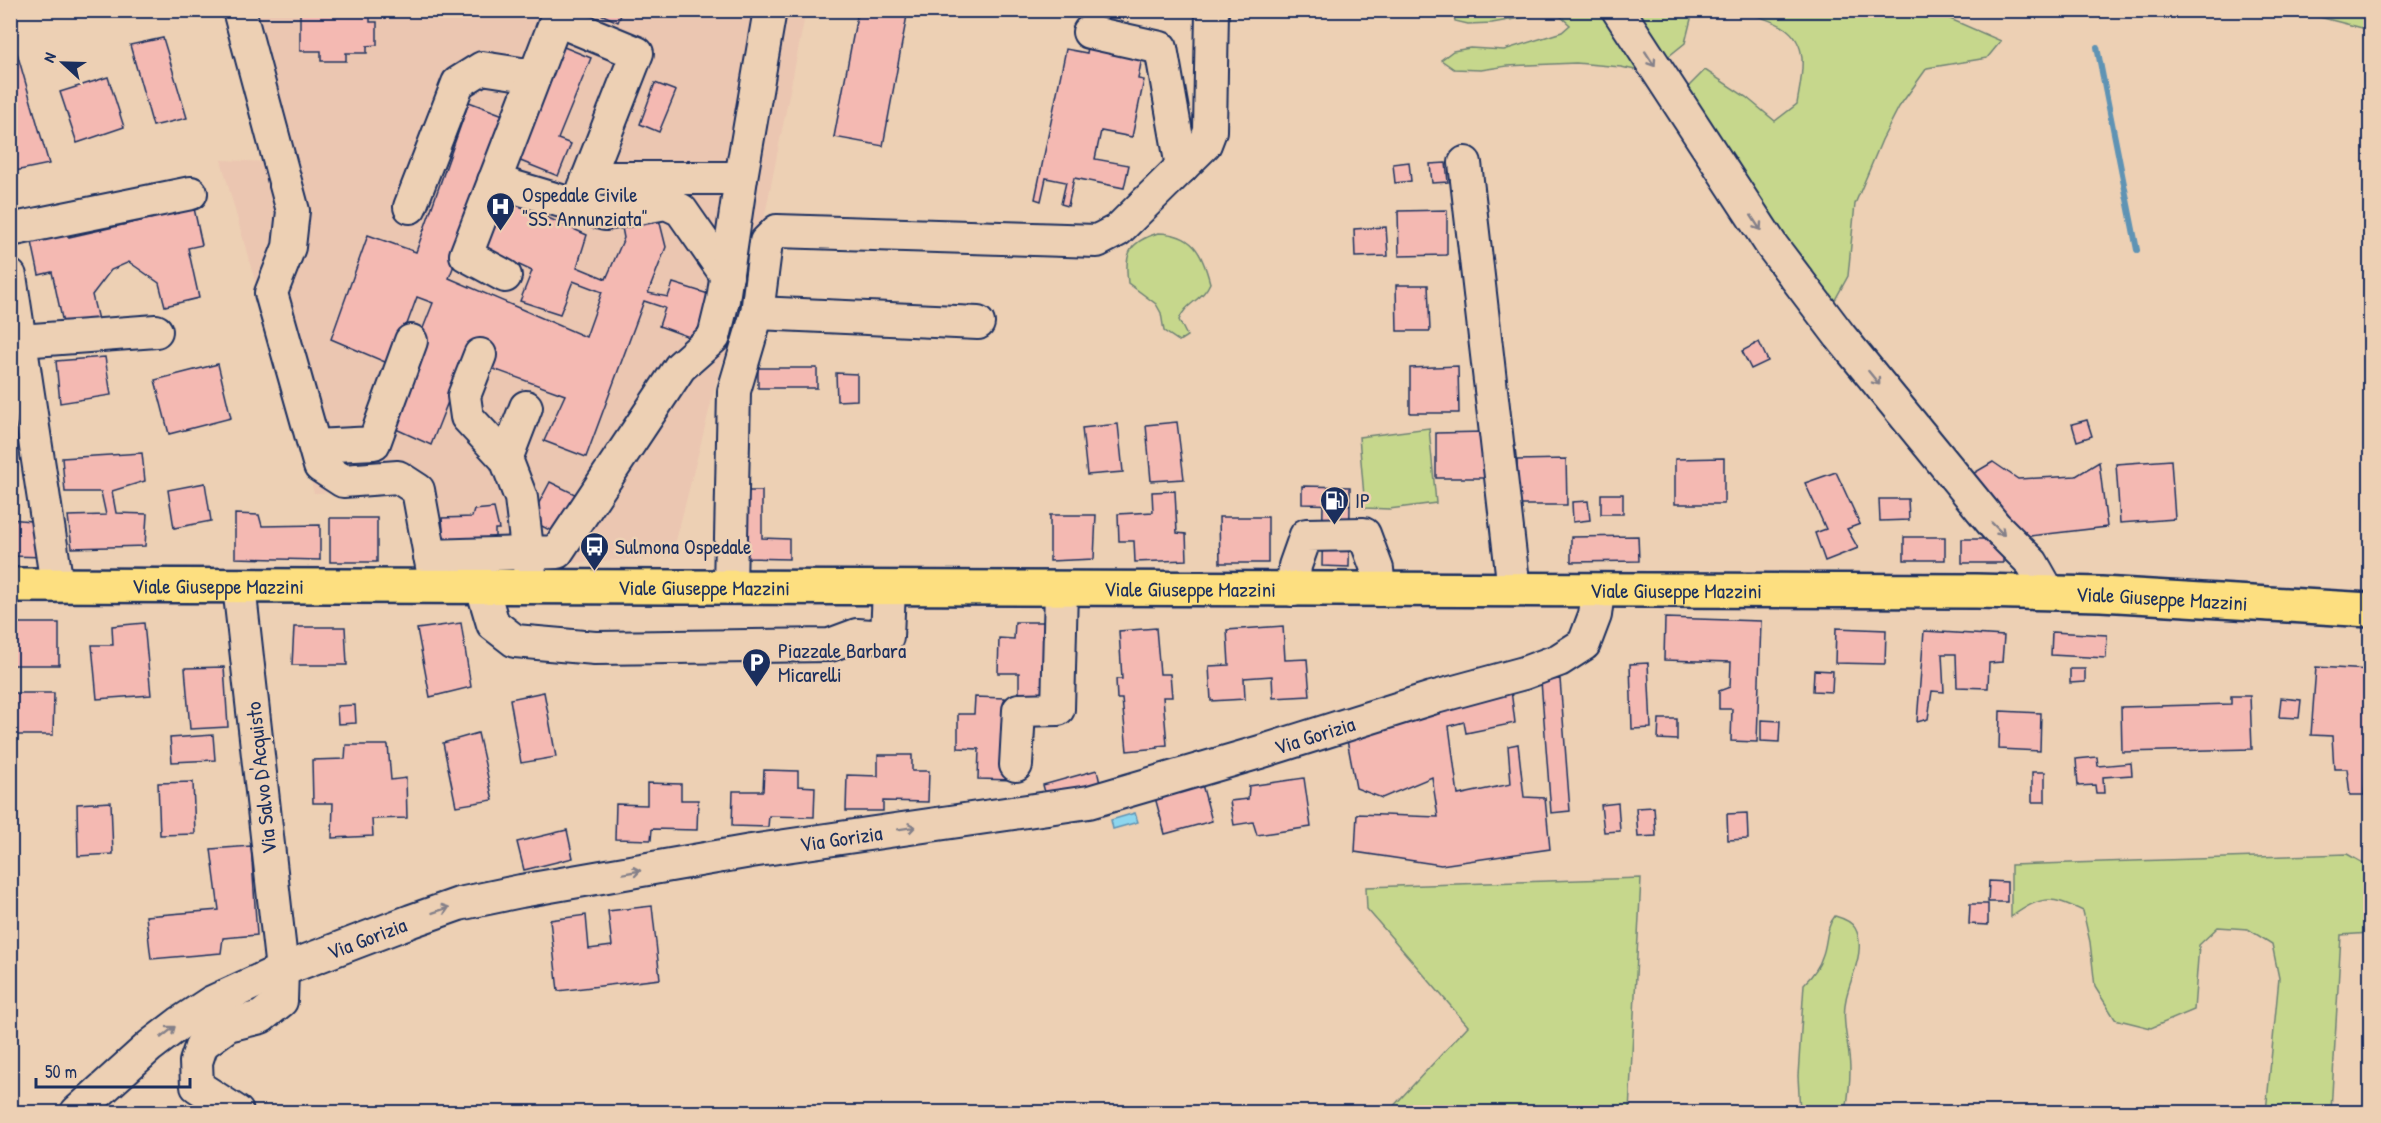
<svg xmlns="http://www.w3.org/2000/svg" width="2381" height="1123" font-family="'Patrick Hand',sans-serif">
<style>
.built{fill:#ebc6b1}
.green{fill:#c6d78c;stroke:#708375;stroke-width:1.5}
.water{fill:#8dd6ee;stroke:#5f93b4;stroke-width:1.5}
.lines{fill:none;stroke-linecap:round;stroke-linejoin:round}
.stream{stroke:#5f93b4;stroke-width:6}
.building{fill:#f4b9b2;stroke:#1b2f5e;stroke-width:1.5}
.minor-casing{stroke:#1b2f5e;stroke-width:36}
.major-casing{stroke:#1b2f5e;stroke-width:38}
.minor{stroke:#edd0b4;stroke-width:32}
.major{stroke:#fddf80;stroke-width:33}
.oneway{stroke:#848089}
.labels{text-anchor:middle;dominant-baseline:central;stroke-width:5;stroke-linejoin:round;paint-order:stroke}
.poi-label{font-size:21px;fill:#1b2f5e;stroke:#edd0b4;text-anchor:start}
.street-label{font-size:21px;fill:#1b2f5e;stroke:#edd0b4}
</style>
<rect width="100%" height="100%" fill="#edd0b4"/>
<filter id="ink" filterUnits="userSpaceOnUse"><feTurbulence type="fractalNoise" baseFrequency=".0167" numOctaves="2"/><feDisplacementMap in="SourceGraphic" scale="12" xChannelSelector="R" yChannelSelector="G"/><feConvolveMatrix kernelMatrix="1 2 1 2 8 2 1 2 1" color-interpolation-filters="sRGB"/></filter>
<g filter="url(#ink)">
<path class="built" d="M222 11H806L748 299 719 372 672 556 423 574 398 490 314 493 221 160 269 162Z"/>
<g class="green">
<path d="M1453 11H1611L1654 74 1621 67 1576 63 1507 66 1481 70 1454 69 1441 60 1453 51 1470 48 1504 50 1562 32 1570 25 1560 16 1549 13 1492 23 1468 24 1455 21Z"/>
<path d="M1623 11H1693L1685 43 1659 64Z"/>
<path d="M1745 11H1932L2001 41 1987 58 1927 68 1899 107 1882 140 1855 204 1848 276 1830 309 1680 95 1705 70 1746 97 1775 121 1797 104C1801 78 1811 46 1785 28 1773 20 1757 17 1745 11Z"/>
<path d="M2296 11H2370V30Z"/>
<path d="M1158 233C1193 234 1202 252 1210 283 1203 300 1185 303 1179 320L1187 336 1179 341 1164 331 1161 313 1156 304 1128 283C1124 253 1129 242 1158 233Z"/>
<path d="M1429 428 1436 503 1389 509 1365 508 1359 437Z"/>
<path d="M2347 854 2370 867V933L2341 935 2331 1112H2266L2279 978 2272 944 2248 929 2218 927 2199 945 2194 1010 2151 1028 2115 1019 2095 987 2090 942 2083 911C2050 895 2041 896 2011 917V865Z"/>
<path d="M1641 878 1629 1112H1388L1468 1026 1367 909 1366 887Z"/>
<path d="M1835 916C1842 918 1851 921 1855 928 1866 947 1853 973 1848 991 1839 1020 1850 1043 1850 1070 1850 1084 1848 1099 1846 1112H1800L1798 1076 1804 984C1812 976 1819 968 1822 957 1828 943 1825 928 1835 916Z"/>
</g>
<path class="water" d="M1135 813 1138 822 1113 829 1111 820Z"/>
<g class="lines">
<path class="stream" d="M2097 47 2137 250"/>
</g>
<g class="building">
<path d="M119 10H150L121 17Z"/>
<path d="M592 10H623L618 22Z"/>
<path d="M858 10H908L883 146 834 137Z"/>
<path d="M370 12V22H377V45L367 46V53H346V61H321V51H300V13Z"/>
<path d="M163 38 187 118 153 126 130 45Z"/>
<path d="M1089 41 1143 52 1138 79 1144 80 1132 137 1101 131 1095 159 1129 165 1124 188 1074 178 1068 206 1061 204 1066 182 1046 178 1041 201 1035 199 1066 49 1087 53Z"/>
<path d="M559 45 591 58 558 139 571 144 558 176 513 158Z"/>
<path d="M17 53 49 164 10 172V54Z"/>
<path d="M108 77 124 127 77 143 60 92Z"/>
<path d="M655 83 676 91 659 132 640 124Z"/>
<path d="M469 102 511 118 449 278 586 337 602 292 573 281 560 314 520 301 532 271 485 249 505 199 587 235 577 267 606 279 624 238 620 217 657 211 666 247 648 293 668 297 673 283 718 297 703 342 659 326 665 308 644 301 586 457 544 441 565 395 488 367 471 343 431 445 385 424 433 303 417 297 392 365 331 339 368 235 416 252Z"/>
<path d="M1409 162 1411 181 1395 183 1393 164Z"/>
<path d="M1446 163 1448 182 1432 183 1430 164Z"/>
<path d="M192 199 202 245 188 248 199 298 165 306 159 283 129 262 111 270 92 295 98 320 64 328 52 272 39 275 31 237 68 229 69 237 154 218 152 207Z"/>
<path d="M1447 210V255L1399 256 1398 211Z"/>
<path d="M1386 227 1388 256 1355 257 1354 229Z"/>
<path d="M1396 285H1428L1430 331H1397Z"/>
<path d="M1759 342 1768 361 1751 369 1742 351Z"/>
<path d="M105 357 111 395 60 403 56 361Z"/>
<path d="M218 364 231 418 169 434 155 380Z"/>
<path d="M1458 366 1459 413H1410V368Z"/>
<rect x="758" y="368" width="59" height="20"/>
<path d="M836 373 857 374V400L837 401Z"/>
<path d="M2087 420 2092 436 2077 441 2072 424Z"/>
<path d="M1177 422 1184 479 1151 481 1146 425Z"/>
<path d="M1118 424 1123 472 1087 475 1082 428Z"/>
<path d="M1484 432 1485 478H1436V433Z"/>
<path d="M142 453 145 481 112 491 116 513 147 514 145 546 72 548 68 516 106 515 101 492H65L62 458Z"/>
<path d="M1724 458V504H1675V459Z"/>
<path d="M1566 459 1567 505H1518L1517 460Z"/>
<path d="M2171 460 2175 519 2120 523 2116 464Z"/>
<path d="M1993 462 2018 479 2076 476 2099 462 2107 527 2030 536 2003 524 1969 476Z"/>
<path d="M1836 472 1860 524 1847 529 1858 548 1825 561 1815 533 1826 529 1805 483Z"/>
<path d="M550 482 581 497 561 536 530 520Z"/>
<path d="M205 483 211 521 174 528 168 490Z"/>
<path d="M1302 486 1350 487V505L1302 504Z"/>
<path d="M745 491H762V538L789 539V559L744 558Z"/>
<path d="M1175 491 1177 533 1186 534 1187 560 1135 562 1134 541H1119L1118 514 1153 512 1152 492Z"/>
<rect x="1601" y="494" width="22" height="20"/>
<path d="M1879 499H1908L1909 520 1880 521Z"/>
<path d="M1588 501 1590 520 1573 522 1572 502Z"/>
<path d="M1323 505H1350L1349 567 1322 566Z"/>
<path d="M494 508 499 529H495V539L444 542 442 518 472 517 474 510Z"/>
<path d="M235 514 259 515 262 526 320 525V560L235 558Z"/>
<path d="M1050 515H1096L1094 559 1050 561Z"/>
<path d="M1219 517H1268V563H1220Z"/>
<rect x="330" y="518" width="47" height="44"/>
<path d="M10 519 41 522 45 557 10 556Z"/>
<path d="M1638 536 1639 561 1571 562V537Z"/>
<rect x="1904" y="537" width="41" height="23"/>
<rect x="1962" y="539" width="41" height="24"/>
<path d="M1665 618 1761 621 1757 742 1731 741 1732 709H1719V691L1730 687 1731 662 1664 660Z"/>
<path d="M1015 622H1045L1054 705 1019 704V673H998L999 638 1014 639Z"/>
<rect x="10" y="623" width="49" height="42"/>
<path d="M144 623 151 695 97 699 92 645H113L112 626Z"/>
<path d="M461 623 471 687 430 697 417 629Z"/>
<path d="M1283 626 1285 660 1307 659 1310 696 1273 698 1272 676 1244 678 1245 699 1211 701 1209 666 1229 665 1227 630Z"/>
<path d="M294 627H345L347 665H292Z"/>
<path d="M1156 628 1160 674H1170L1172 697H1163L1167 745 1157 746 1158 748 1127 751 1122 699H1117L1116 679H1122L1119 631Z"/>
<path d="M1836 628 1886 630 1885 664 1835 663Z"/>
<path d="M1924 631 2004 636 2002 662 1989 663 1988 688 1957 687 1956 654H1942L1944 692 1932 691 1928 719 1917 722Z"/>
<path d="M2052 632 2107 635 2106 658 2051 655Z"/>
<path d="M1648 663 1651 728 1632 729 1630 664Z"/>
<path d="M224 667 228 727 190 729 185 668Z"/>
<path d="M2316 667 2370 670V711L2364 795H2350L2347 769H2334L2332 736 2311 735Z"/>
<path d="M2070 669H2085V682L2070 683Z"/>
<path d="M1814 670 1833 671 1832 692 1813 691Z"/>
<path d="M1560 679 1570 811 1551 813 1541 681Z"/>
<path d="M1511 690 1515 723 1466 733 1464 722 1449 726 1458 795 1511 784 1508 746 1518 744 1524 797 1545 798 1550 849 1441 865 1355 852 1357 814 1438 817 1432 777 1382 798 1356 788 1347 740Z"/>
<path d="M544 692 556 757 521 763 510 699Z"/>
<path d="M10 693H54L53 735H10Z"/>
<path d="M2231 696H2250L2252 749 2122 752 2121 707 2231 704Z"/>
<path d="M975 697 1005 698 1003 743 1013 780 978 779 979 749 958 748V714H974Z"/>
<path d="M2281 698 2301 700 2299 718 2279 717Z"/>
<path d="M355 705 356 723 338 724 337 706Z"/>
<path d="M2000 711 2041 713 2040 751 1999 749Z"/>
<path d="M1659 719H1677V740L1658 739Z"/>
<path d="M1761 720 1780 721 1779 742 1761 741Z"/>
<path d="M478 733 493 800 456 806 443 743Z"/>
<path d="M213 735 215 760 172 762 170 738Z"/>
<path d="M346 745H388L391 780 406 778 407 818 372 819 373 836 332 838 333 803H313L312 760 345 759Z"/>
<path d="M878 755H912V771H929L928 802 883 801V811H846L847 775 878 776Z"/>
<path d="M2097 757 2098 766 2131 763 2132 775 2103 777 2104 793H2096L2095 785 2078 786 2076 759Z"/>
<path d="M764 770 798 771V786L815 787 814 817 769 816 768 827 732 826 733 791H763Z"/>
<path d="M1097 770 1101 788 1048 803 1043 785Z"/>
<rect x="2032" y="772" width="13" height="30"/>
<path d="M1200 777 1212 821 1165 834 1153 790Z"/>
<path d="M1304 778 1311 827 1257 835 1253 822 1234 825 1230 801 1248 799 1249 786Z"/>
<path d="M193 782 195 834 160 835 158 783Z"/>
<path d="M647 783 681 784V800H698L697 830 652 829 651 840 615 839 616 804 647 805Z"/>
<path d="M111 802 113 854 78 856 77 804Z"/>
<path d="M1618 803 1620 831 1604 832 1601 805Z"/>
<path d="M1654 807 1656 836 1638 837 1636 808Z"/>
<path d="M1747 813 1748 839 1728 840 1727 814Z"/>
<path d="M567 830 573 858 524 870 517 842Z"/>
<path d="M251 846 257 935 223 938 221 953 151 959 146 916 219 910 211 849Z"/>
<path d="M1989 881 2007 882V902H1988Z"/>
<path d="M1970 904H1988V925L1969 924Z"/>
<path d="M652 906 660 979 558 991 550 920 586 915 589 949 612 946 608 911Z"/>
</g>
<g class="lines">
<defs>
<g id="minor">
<path d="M239 10 293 211 289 247 271 293 320 466 343 481 398 477 418 490 434 577"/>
<path d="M1618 10 1772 246 1840 336 1995 526 2032 563 2049 593"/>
<path d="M574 27 637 53 577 206"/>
<path d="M1089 32 1161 48 1182 167"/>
<path d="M1465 163 1514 590"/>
<path d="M588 178H741"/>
<path d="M494 181 605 214 666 203 681 210 727 276"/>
<path d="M410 207 458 83 482 68 534 76"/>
<path d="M10 230 191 193"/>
<path d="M10 276 57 585"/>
<path d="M505 276 466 255 560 10"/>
<path d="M757 313 978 323"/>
<path d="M20 341 156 331"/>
<path d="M480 355 464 396 467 417 506 459 521 498 530 574"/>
<path d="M315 446 374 443 411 341"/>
<path d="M506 459 526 407"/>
<path d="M430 556 557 552 680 367 714 337 723 300 741 178 770 10"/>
<path d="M482 587 493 624 515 641 595 648 830 645 857 635 887 637 889 588"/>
<path d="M730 588 734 391 757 313 766 242 777 231 1097 241 1118 230 1205 144 1210 131 1212 10"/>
<path d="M1293 590 1295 566 1306 535 1364 534 1377 569 1379 590"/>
<path d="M1016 765 1019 710 1058 709 1061 589"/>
<path id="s1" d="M77 1112 150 1046 180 1023 212 1002 282 970 411 921 459 904 521 891 751 851 1089 802 1260 752 1432 698 1524 673 1559 660 1584 644 1595 615 1598 591"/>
<path d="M237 1112 197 1086 196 1062 202 1044 228 1025 261 1017 281 1001 282 970 239 586"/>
</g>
<g id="major">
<path id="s2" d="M10 585 1976 591 2101 594 2370 610"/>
</g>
</defs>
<use href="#minor" class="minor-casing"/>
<use href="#major" class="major-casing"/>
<use href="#minor" class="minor"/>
<use href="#major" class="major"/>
</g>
<defs><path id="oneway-shaft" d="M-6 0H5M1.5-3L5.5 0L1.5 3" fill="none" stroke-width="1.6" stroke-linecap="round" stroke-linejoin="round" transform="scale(1.5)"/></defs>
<g class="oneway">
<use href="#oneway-shaft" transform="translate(1650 59) rotate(57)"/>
<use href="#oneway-shaft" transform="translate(1756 223) rotate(57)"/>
<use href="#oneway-shaft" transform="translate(1874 378) rotate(51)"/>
<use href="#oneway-shaft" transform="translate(1998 529) rotate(45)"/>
<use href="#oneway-shaft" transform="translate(907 828) rotate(-9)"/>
<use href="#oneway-shaft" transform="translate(632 872) rotate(-10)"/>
<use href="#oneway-shaft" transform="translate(441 910) rotate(-19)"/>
<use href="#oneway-shaft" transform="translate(168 1032) rotate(-38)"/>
</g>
</g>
<defs>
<symbol id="hospital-pin" viewBox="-11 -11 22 30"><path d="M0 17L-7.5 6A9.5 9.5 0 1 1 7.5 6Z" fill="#1b2f5e" stroke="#edd0b4"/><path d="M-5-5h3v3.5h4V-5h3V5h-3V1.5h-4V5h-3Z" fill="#fff"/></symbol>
<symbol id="fuel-pin" viewBox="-11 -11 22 30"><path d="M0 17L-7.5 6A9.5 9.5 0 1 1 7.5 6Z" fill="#1b2f5e" stroke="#edd0b4"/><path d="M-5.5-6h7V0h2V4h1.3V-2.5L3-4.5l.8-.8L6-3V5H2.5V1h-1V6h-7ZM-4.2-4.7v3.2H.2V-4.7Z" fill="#fff"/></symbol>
<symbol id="bus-pin" viewBox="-11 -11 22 30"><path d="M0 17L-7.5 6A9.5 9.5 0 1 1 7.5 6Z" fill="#1b2f5e" stroke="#edd0b4"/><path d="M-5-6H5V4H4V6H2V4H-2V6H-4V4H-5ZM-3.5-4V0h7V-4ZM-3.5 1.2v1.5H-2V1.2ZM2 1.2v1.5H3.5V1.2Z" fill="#fff"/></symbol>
<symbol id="parking-pin" viewBox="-11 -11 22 30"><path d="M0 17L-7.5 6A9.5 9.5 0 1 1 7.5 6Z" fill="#1b2f5e" stroke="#edd0b4"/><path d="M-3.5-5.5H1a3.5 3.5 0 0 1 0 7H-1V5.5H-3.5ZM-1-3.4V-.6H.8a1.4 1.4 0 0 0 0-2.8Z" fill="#fff"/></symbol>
</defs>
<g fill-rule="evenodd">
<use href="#hospital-pin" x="484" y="190" width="33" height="45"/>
<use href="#fuel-pin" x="1318" y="484" width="33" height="45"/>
<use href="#bus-pin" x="578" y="530" width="33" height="45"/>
<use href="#parking-pin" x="740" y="646" width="33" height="45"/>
</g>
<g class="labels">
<g class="poi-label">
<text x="522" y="194">Ospedale Civile<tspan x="522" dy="24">"SS. Annunziata"</tspan></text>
<text x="1355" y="500">IP</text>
<text x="615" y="546">Sulmona Ospedale</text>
<text x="778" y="650">Piazzale Barbara<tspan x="778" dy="24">Micarelli</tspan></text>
</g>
<g class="street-label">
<text stroke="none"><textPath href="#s2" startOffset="208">Viale Giuseppe Mazzini</textPath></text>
<text stroke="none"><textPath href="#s2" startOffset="694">Viale Giuseppe Mazzini</textPath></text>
<text stroke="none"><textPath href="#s2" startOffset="1180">Viale Giuseppe Mazzini</textPath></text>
<text stroke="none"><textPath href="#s2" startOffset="1666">Viale Giuseppe Mazzini</textPath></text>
<text stroke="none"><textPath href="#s2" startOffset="2152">Viale Giuseppe Mazzini</textPath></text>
<text stroke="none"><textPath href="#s1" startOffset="1314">Via Gorizia</textPath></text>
<text transform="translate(261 778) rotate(-96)">Via Salvo D'Acquisto</text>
<text stroke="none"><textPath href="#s1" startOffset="828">Via Gorizia</textPath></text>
<text stroke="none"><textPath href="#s1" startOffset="342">Via Gorizia</textPath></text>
</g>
</g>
<rect width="2381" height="1123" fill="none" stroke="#edd0b4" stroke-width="36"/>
<rect x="18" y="18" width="2345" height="1087" fill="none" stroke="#1b2f5e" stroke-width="2" filter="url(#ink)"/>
<g transform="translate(63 63) rotate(292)" stroke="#edd0b4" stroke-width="4.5" paint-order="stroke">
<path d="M0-4.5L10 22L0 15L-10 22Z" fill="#1b2f5e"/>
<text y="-9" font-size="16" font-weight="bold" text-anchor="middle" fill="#1b2f5e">N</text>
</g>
<path d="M36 1078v9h154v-9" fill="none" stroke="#1b2f5e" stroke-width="3"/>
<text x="45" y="1078" font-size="18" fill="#1b2f5e" stroke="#edd0b4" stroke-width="4.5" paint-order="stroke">50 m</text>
</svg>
